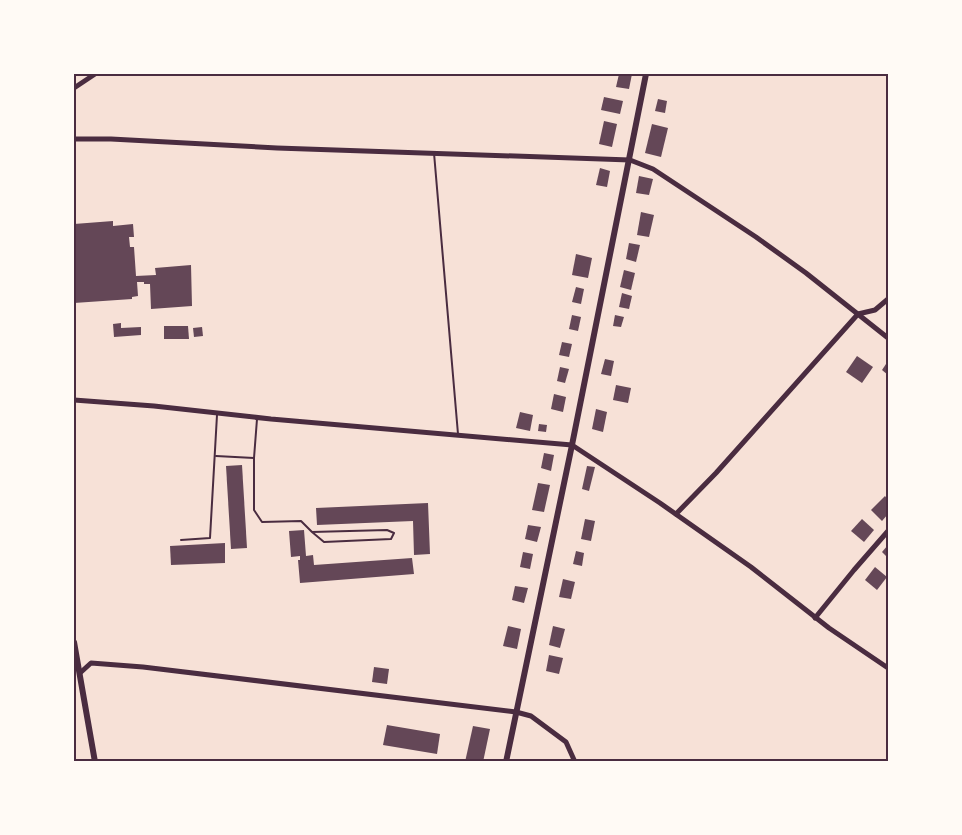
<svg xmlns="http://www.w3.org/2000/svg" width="962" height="835" font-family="'Source Serif 4',serif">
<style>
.building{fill:#644757}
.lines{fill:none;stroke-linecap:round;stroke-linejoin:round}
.service{stroke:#4a2c40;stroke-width:2}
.minor{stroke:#4a2c40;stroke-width:5}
.tertiary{stroke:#4a2c40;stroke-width:6}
.neatline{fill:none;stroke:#4a2c40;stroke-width:2}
</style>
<rect width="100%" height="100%" fill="#f7e1d7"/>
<g class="building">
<path d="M619 74H632L629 89 616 87Z"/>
<path d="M604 97 623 101 620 114 601 110Z"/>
<path d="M658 99 667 101 665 113 655 111Z"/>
<path d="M604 121 617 124 612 147 599 144Z"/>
<path d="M652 124 668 128 661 157 645 153Z"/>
<path d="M600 168 610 171 607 187 596 185Z"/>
<path d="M639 176 653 179 649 195 636 193Z"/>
<path d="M641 212 654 215 649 237 637 235Z"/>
<path d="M113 221V226L133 224 134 237H129L130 247H134L136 276 156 275 155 268 191 265 192 306 151 309 150 284H144V282H137L138 296 132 297V299L74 303V224Z"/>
<path d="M629 243 640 245 636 262 626 259Z"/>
<path d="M576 254 592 258 588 278 572 275Z"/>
<path d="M624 270 635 273 631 290 620 287Z"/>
<path d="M576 287 584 289 581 304 572 302Z"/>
<path d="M622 293 632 296 629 309 619 307Z"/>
<path d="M572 315 581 317 578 331 569 329Z"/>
<path d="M615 315 624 317 621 327 613 326Z"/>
<path d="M121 323V328L141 327V335L114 337 113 324Z"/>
<path d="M164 326H188L189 339H164Z"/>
<path d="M202 327 203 336 194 337 193 328Z"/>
<path d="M562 342 572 344 569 357 559 355Z"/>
<path d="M857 356 873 367 862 383 846 372Z"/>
<path d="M605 359 614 361 611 376 601 374Z"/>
<path d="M888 361V375L882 370Z"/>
<path d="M560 367 569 369 565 383 557 381Z"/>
<path d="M616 385 631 388 628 403 613 400Z"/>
<path d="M554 394 566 397 563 412 551 409Z"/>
<path d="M596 409 607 412 603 432 592 429Z"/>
<path d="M520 412 533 415 530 431 516 428Z"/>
<path d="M539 424 547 425 546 432 538 431Z"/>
<path d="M544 453 554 455 551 471 541 468Z"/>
<path d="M242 465 247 548 231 549 226 466Z"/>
<path d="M587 466 595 467 589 491 582 489Z"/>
<path d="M538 483 550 485 544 512 532 510Z"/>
<path d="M885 496 888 500V514L882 521 871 510Z"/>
<path d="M428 503 430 554 414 555 413 521 317 525 316 508Z"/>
<path d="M585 519 595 521 591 541 581 539Z"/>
<path d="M862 519 874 530 864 542 851 531Z"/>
<path d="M528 525 541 527 537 542 525 539Z"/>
<path d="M304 530 306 556 313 555 314 565 412 558 414 574 300 583 298 560H300V556L291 557 289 531Z"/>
<path d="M225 543V563L171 565 170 546Z"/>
<path d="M888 545V558L882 552Z"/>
<path d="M576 551 584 553 582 566 573 564Z"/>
<path d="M523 552 533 554 530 569 520 567Z"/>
<path d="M875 567 887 577 877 590 865 580Z"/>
<path d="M563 579 575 582 571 599 559 597Z"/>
<path d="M515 586 528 588 524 603 512 600Z"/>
<path d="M508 626 521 629 517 649 503 646Z"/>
<path d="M553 626 565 629 560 648 549 645Z"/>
<path d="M549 655 563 658 559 674 546 671Z"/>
<path d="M374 667 389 669 387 684 372 682Z"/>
<path d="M387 725 440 734 437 754 383 745Z"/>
<path d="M473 726 490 729 483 762H465Z"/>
</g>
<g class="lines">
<g class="service">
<path d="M434 153 458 434"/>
<path d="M216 456 254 458V510L262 522 301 521 312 532 387 530 394 533 391 539 324 542 312 532"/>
<path d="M254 458 257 419"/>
<path d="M181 540 210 538 217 415"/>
</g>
<g class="minor">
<path d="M74 88 95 74"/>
<path d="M74 139H111L277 148 630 160 653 169 756 237 806 273 888 338"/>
<path d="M74 400 154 406 271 419 572 445 660 503 751 567 829 628 888 668"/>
<path d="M676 514 716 473 858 314 875 310 888 299"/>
<path d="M815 618 854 570 888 531"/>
<path d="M80 673 91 663 143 667 516 712 531 716 566 742 575 762"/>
</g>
<g class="tertiary">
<path d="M74 642 95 762"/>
<path d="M506 762 572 445 646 74"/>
</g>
</g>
<rect width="962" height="835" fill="none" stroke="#fffaf5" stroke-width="150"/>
<rect x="75" y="75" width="812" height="685" class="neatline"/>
</svg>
